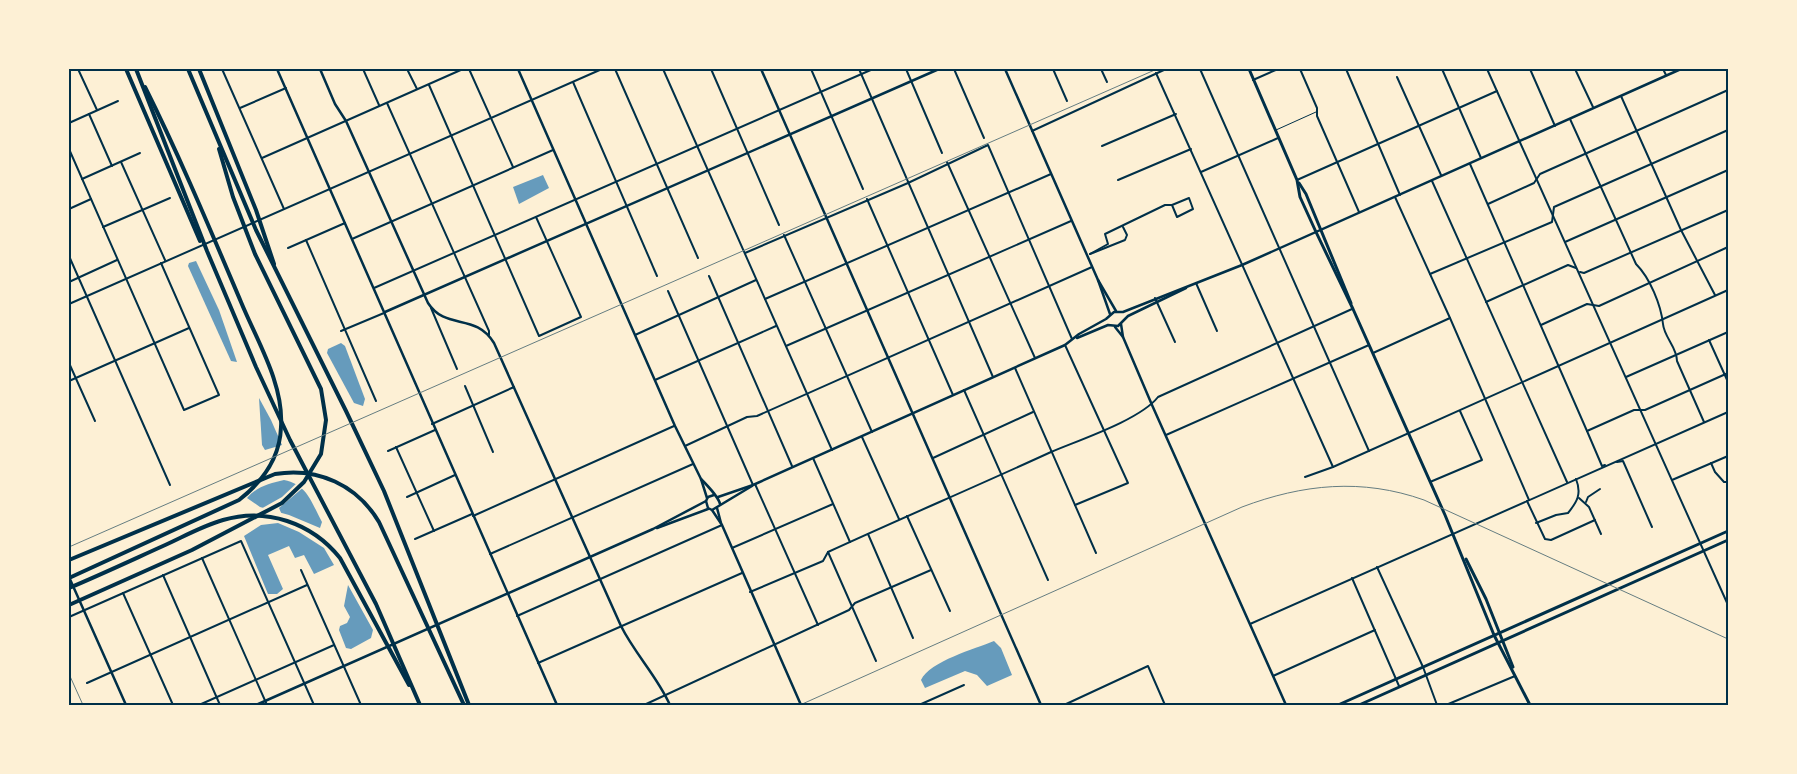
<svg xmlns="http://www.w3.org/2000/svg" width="1797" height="774" font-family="'Noto Sans',sans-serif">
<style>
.water{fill:#669bbc}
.pier{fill:#fdf0d5}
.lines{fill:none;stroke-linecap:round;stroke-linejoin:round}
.service{stroke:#003049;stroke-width:1}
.minor{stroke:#003049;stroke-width:2}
.tertiary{stroke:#003049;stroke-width:2.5}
.secondary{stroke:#003049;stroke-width:2.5}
.primary{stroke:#003049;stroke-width:3}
.motorway{stroke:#003049;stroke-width:4}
.rail{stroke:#657d81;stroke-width:1}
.neatline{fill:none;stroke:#003049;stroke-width:2}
</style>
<rect width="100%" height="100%" fill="#fdf0d5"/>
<g class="water">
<path d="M543 175 549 188 519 204 513 187Z"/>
<path d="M196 261 219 310 237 362 231 361 188 266 189 263Z"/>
<path d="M341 343 345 346 365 399 363 406 354 403 327 353 328 349Z"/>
<path d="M259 398 271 420 282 445 265 450 262 445Z"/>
<path d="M284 480C308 485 311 502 322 522L320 528 289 515 260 507 247 498C256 487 270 483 284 480Z"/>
<path d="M278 523 299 532 324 548 334 565 314 574 304 555 295 558 289 546 268 555 283 589 277 594H268L244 536 261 525Z"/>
<path d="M348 585 373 630 371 638 351 649 346 648 339 630 340 626 347 623 350 617 344 606Z"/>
<path d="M994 641 1001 648 1012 675 987 686 977 675 965 671 925 688 921 680C930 661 975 649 994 641Z"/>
</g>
<path class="pier" d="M299 481 305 486 279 508 282 515 259 510 282 497Z"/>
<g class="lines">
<path class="service" d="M1276 130 1316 112"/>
<g class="minor">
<path d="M78 69 97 110"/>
<path d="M222 69 284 209"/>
<path d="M363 69 379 105"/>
<path d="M407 69 417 89"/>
<path d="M469 69 513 167"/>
<path d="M615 69 698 258"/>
<path d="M663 69 832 450"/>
<path d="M711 69 779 225"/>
<path d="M811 69 863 189"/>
<path d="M859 69 993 377"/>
<path d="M906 69 942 153"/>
<path d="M954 69 984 138"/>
<path d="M1053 69 1067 101"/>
<path d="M1101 69 1107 82"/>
<path d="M1200 69 1369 451"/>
<path d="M1300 69 1317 108V116L1359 212"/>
<path d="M1346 69 1400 195"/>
<path d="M1442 69 1481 158"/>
<path d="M1487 69 1728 605"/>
<path d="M1530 69 1555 126"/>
<path d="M1575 69 1593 107"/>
<path d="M1663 69 1666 75"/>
<path d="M1156 73 1333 467"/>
<path d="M1397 77 1441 175"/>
<path d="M1253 80 1278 69"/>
<path d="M573 82 657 276"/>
<path d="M429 85 539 336 581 317 536 217"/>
<path d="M1621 96 1681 230 1715 295"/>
<path d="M387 103 489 331V335"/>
<path d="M240 108 286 88"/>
<path d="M89 114 112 166"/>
<path d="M1570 119 1636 264C1650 278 1661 305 1663 324 1664 337 1677 347 1677 361L1704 422"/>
<path d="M69 123 118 101"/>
<path d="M1032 131 1166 69"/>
<path d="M1102 146 1176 114"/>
<path d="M69 149 184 410 219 395 161 263"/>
<path d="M262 158 463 69"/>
<path d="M121 162 165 260"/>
<path d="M947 162 1035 358"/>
<path d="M1470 164 1587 431 1602 466 1605 465"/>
<path d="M1201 172 1278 138"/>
<path d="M82 179 140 153"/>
<path d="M1118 180 1191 149"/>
<path d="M1297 180 1497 91"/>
<path d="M1432 181 1567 482"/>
<path d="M1395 197 1450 318 1529 500"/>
<path d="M867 199 953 395"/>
<path d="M1488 204 1534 183 1540 174 1728 90"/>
<path d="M69 209 91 199"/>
<path d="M103 227 170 198"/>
<path d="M784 235 872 432"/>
<path d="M352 239 553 150"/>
<path d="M306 240 376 401"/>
<path d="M1565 242 1728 170"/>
<path d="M288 248 345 223"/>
<path d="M745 253 908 183 988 145 1072 339"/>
<path d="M1090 254 1108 244 1105 234 1165 205H1172L1189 198 1193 209 1177 217 1172 205"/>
<path d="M1090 254 1125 240 1127 235 1123 227"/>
<path d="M69 256 170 485"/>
<path d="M1580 272 1584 273 1728 210"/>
<path d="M1430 274 1552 222 1554 207 1728 130"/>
<path d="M709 276 792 466"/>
<path d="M69 282 117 260"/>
<path d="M1196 283 1217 331"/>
<path d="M374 288 873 69"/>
<path d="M668 291 753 485"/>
<path d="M1155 298 1175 342"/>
<path d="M765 299 1051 174"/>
<path d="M1486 302 1568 265 1576 268"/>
<path d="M69 304 602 69"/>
<path d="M431 308 457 369"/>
<path d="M1541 325 1587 304 1599 306 1728 247"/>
<path d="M341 331 384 313"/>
<path d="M635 335 756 280"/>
<path d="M1709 340 1728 382"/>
<path d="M1065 345 1128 483 1075 505"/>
<path d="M786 346 1071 221"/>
<path d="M1373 353 1450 318"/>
<path d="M69 363 95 421"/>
<path d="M1015 368 1096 553"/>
<path d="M1626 377 1728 332"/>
<path d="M655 380 776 326"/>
<path d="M69 381 189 328"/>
<path d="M465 386 493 452"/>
<path d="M964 390 1048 580"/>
<path d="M432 424 514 387"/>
<path d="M1587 431 1634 410H1645L1728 373"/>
<path d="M1166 435 1369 345"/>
<path d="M862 437 899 519"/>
<path d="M685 446 747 417 757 416 1092 267"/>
<path d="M396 447 434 531"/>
<path d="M388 451 435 430"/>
<path d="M813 458 850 542"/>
<path d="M933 458 1033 412"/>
<path d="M1617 462 1623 461 1652 527"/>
<path d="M1711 463 1715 472 1724 482H1728"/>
<path d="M1305 477 1333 467 1728 290"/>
<path d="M1672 480 1728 456"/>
<path d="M1430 482 1482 460 1460 411"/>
<path d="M755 484 818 625"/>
<path d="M407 497 455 475"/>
<path d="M1579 498 1589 507 1601 534"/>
<path d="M1527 501 1545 539 1551 540 1595 520"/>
<path d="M1586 502 1588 497 1600 489"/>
<path d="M473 516 674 426"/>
<path d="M907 516 950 611"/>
<path d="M1536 523 1556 515 1568 513C1577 502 1582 494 1576 479"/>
<path d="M868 534 913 638"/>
<path d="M415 539 472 514"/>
<path d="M732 548 833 504"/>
<path d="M828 552 876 661"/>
<path d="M490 554 693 464"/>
<path d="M202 558 267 705"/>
<path d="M1377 567 1423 667 1437 705"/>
<path d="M301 570 361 705"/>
<path d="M163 575 220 705"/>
<path d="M1352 578 1399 686"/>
<path d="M750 592 823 561 828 552C902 518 977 486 1051 452 1079 440 1140 420 1158 397L1352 309"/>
<path d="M123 593 173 705"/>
<path d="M517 616 722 525"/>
<path d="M69 617 241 541 314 705"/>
<path d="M1250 624 1728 412"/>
<path d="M538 663 742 573"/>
<path d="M1273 676 1375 630"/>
<path d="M87 683 307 585"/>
<path d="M199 705 334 645"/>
<path d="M644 705 849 610 855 603 931 570"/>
<path d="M919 705 964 685"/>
<path d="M1064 705 1148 666 1165 705"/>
<path d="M1446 705 1515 676"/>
</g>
<g class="tertiary">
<path d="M518 69 675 426 701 479 707 498"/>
<path d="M761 69 1041 705"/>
<path d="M1005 69 1098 280 1110 314"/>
<path d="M1098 280 1116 311"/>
<path d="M385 312 939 69"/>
<path d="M1121 324 1123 337 1152 405 1286 705"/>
<path d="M1115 327 1123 337"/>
<path d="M1077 338 1108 325 1118 326 1128 316 1186 288"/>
<path d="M701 479C706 484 719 498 720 504"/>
<path d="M714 495 708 497 706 501 708 508 712 510 752 486"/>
<path d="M718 497 753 485 1065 345 1079 334 1106 319 1114 312H1123L1242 265 1681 69"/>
<path d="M717 508 721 523"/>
<path d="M712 510 722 525 801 705"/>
<path d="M657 528 708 509"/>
<path d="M69 577 126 705"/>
<path d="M256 705 653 529 706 501"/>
</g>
<g class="secondary">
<path d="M277 69 557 705"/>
<path d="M320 69 335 104 346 121 428 303C446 331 475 312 494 343L621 626C635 654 657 676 670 705"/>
</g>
<g class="primary">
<path d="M1249 69 1297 180 1300 197 1316 232 1353 309 1445 515 1494 635 1530 705"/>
<path d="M1299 183 1306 194 1351 303"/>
<path d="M1466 559 1486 599 1513 667"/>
<path d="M1338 705 1728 531"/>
<path d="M1359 705 1728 540"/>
</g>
<g class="motorway">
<path d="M126 69 200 241"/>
<path d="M136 69 207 251 256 367 290 440 376 604 420 705"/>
<path d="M188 69 256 230 346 411 384 491 469 705"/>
<path d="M199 69 256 210 274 264"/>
<path d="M69 560 275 474C318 467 357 485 379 522L464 705"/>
<path d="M69 578 239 500C262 482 280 458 281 427 284 384 257 341 241 302 210 229 180 157 145 87"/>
<path d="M69 588C100 575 132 560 163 546 183 537 202 526 223 520 266 507 312 523 340 558L409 685"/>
<path d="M69 605 192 550 282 503 304 482 321 454 326 420 321 389 255 254 233 197 219 149"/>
</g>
<g class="rail">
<path d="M69 547 1157 69"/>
<path d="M69 674 83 705"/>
<path d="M800 705 1242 507C1303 484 1362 478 1424 500L1728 639"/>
</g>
</g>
<rect width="1797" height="774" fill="none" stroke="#fdf0d5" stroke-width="140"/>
<rect x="70" y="70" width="1657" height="634" class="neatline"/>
</svg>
